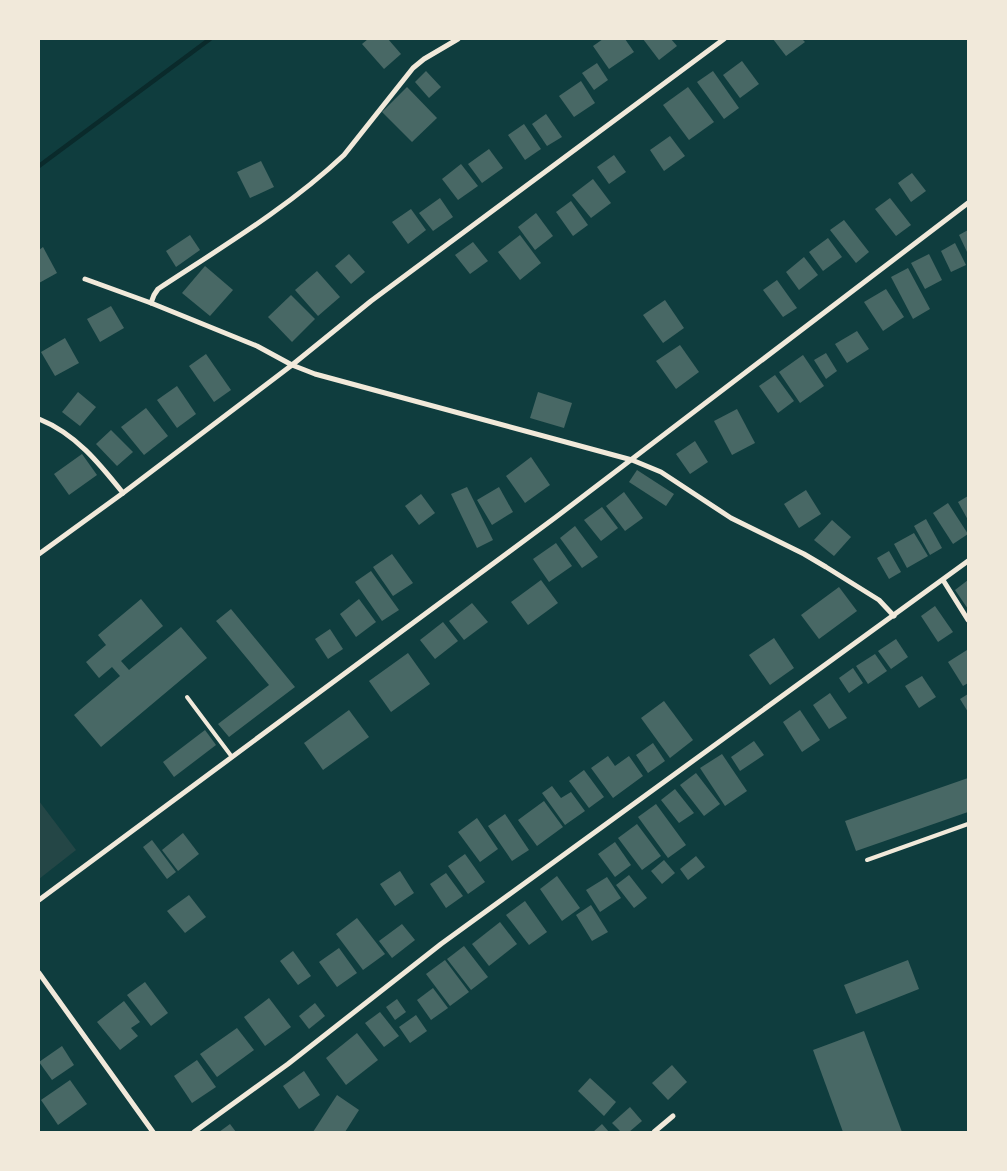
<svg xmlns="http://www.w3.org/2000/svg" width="1007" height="1171" font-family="'Fira Sans Condensed',sans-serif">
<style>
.green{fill:#244646}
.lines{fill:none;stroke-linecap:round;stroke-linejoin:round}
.stream{stroke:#0a2a2b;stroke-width:4.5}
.building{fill:#486865}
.service{stroke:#f1e9da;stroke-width:4}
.minor{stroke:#f1e9da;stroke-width:5}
</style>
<rect width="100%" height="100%" fill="#0f3d3e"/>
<path class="green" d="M39 801 76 850 39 879Z"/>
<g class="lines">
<path class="stream" d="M39 166 210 39"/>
</g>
<g class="building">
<path d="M368 39H388L401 54 384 69 362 44Z"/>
<path d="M603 39H625L634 52 609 69 593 46Z"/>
<path d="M643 39H671L677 46 659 60Z"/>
<path d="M773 39H802L805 42 786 56Z"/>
<path d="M742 61 759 84 740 98 723 75Z"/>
<path d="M597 63 608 80 594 90 582 73Z"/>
<path d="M426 71 441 87 429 98 415 82Z"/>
<path d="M713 71 739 108 724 119 697 82Z"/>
<path d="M581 81 595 103 574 117 559 96Z"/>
<path d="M407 87 437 118 412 142 382 112Z"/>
<path d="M688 87 714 122 689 140 663 105Z"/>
<path d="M546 114 562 137 547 146 532 124Z"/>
<path d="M524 124 541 149 525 160 508 135Z"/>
<path d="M670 136 685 156 664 171 650 150Z"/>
<path d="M489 149 503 168 482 183 468 164Z"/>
<path d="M614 155 626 172 609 184 597 167Z"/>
<path d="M261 161 274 187 250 198 237 172Z"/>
<path d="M461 164 478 186 458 200 442 179Z"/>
<path d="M912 173 926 191 911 202 898 183Z"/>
<path d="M593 179 611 203 591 218 572 195Z"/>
<path d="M440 198 453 217 433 231 419 213Z"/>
<path d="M890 198 911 225 896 236 875 209Z"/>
<path d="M571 201 588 225 573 236 556 212Z"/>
<path d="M411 209 426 230 408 244 392 222Z"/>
<path d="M536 213 553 236 535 250 518 227Z"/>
<path d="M844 220 869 252 856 263 830 230Z"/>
<path d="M968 230V254L959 235Z"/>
<path d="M190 235 200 250 176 267 166 251Z"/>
<path d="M520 235 541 263 520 280 498 252Z"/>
<path d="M828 238 842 257 823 271 809 252Z"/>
<path d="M473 242 488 261 470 274 455 255Z"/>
<path d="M955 243 966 265 951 272 941 251Z"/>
<path d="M43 247 57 273 39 283V250Z"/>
<path d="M349 254 365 272 351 284 335 266Z"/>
<path d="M929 254 942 280 925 289 911 263Z"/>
<path d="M804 257 818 275 799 290 786 272Z"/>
<path d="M205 266 233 290 210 316 182 293Z"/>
<path d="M908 268 930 309 913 319 891 277Z"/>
<path d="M317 271 340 297 318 316 295 290Z"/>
<path d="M777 280 797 308 783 317 763 290Z"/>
<path d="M886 289 904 317 883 331 864 302Z"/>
<path d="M291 295 315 319 292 342 268 317Z"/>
<path d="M665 300 684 328 663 343 643 315Z"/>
<path d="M111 306 124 328 100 342 87 319Z"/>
<path d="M857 331 869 349 847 363 835 344Z"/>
<path d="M65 338 79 363 55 376 41 352Z"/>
<path d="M680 345 699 372 676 389 656 361Z"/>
<path d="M826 353 837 371 826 379 814 360Z"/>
<path d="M206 354 231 390 214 402 189 366Z"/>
<path d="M803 355 824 386 800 403 779 372Z"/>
<path d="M775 375 794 401 778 413 759 386Z"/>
<path d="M177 386 196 414 177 428 157 400Z"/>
<path d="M78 392 96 407 80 426 62 412Z"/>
<path d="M538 392 572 403 564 428 530 418Z"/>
<path d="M146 408 168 436 144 455 121 427Z"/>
<path d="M737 409 755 443 732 455 714 421Z"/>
<path d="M111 430 133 452 117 466 96 444Z"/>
<path d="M695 441 708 462 690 474 676 454Z"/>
<path d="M82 454 97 475 69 495 54 474Z"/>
<path d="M531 457 550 485 525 503 506 476Z"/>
<path d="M637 470 674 494 666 506 629 482Z"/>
<path d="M467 487 493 540 477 548 451 494Z"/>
<path d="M499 487 513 512 492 525 477 500Z"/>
<path d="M806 490 821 514 799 528 784 504Z"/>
<path d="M624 492 643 518 625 531 606 506Z"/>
<path d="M421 494 435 513 419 525 405 506Z"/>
<path d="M968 496V520L958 502Z"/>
<path d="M948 503 968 534 953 544 933 513Z"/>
<path d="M602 507 618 528 601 541 584 520Z"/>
<path d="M926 519 942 548 930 555 914 526Z"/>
<path d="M832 520 851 537 834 556 814 540Z"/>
<path d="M575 526 598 557 582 568 560 538Z"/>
<path d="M914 533 928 556 907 568 894 544Z"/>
<path d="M556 543 572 566 549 582 533 559Z"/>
<path d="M889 551 901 572 889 579 877 558Z"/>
<path d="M392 554 413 583 393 596 373 567Z"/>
<path d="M371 571 399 610 382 621 355 582Z"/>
<path d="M541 580 558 603 528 625 511 602Z"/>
<path d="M968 580V609L955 590Z"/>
<path d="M839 587 857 611 819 639 801 615Z"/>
<path d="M141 599 163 626 121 661 129 670 181 627 207 658 101 747 74 715 120 676 112 667 99 678 86 662 106 645 98 635Z"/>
<path d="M359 599 376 622 356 637 340 614Z"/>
<path d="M472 603 488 622 464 640 449 621Z"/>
<path d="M935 606 953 632 938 642 921 616Z"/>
<path d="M231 609 295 687 229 737 218 724 269 685 216 621Z"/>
<path d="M443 622 458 641 435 659 420 640Z"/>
<path d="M330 629 343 649 328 659 315 639Z"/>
<path d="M774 638 794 668 770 685 749 655Z"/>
<path d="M896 639 908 657 891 669 878 651Z"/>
<path d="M967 650 968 683 963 686 948 662Z"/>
<path d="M408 653 430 684 391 712 369 681Z"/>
<path d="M875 654 887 671 868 684 856 666Z"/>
<path d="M853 668 863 683 849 693 839 678Z"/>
<path d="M922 676 936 697 919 708 905 686Z"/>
<path d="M830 693 847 718 829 729 813 705Z"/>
<path d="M968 694V712L960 699Z"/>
<path d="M664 701 693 740 670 758 641 718Z"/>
<path d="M349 710 369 737 323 770 304 743Z"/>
<path d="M800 710 820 740 802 752 783 722Z"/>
<path d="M205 730 216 745 174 777 163 762Z"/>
<path d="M754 741 764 755 740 771 731 757Z"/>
<path d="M653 743 665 761 648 773 636 755Z"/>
<path d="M722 754 747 791 725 806 700 768Z"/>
<path d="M608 756 615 766 629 756 643 776 613 798 591 768Z"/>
<path d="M584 770 604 797 589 808 569 781Z"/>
<path d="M696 773 720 804 704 816 680 785Z"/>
<path d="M968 778V812L856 851 845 821Z"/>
<path d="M552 786 561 798 571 792 585 811 565 825 542 793Z"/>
<path d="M675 789 694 813 679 823 661 800Z"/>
<path d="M544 801 563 827 537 846 518 820Z"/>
<path d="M656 804 686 845 668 858 638 817Z"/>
<path d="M505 814 529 850 512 861 488 826Z"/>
<path d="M477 818 498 849 480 862 458 832Z"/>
<path d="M637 824 661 856 642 870 618 838Z"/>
<path d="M183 833 199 854 178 871 162 850Z"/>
<path d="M152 840 176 872 167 879 143 847Z"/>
<path d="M615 842 631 865 615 877 598 854Z"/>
<path d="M465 854 485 882 468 894 448 866Z"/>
<path d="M696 856 705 867 688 880 680 869Z"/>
<path d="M664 860 675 873 662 884 651 871Z"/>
<path d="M400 871 414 893 395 906 380 884Z"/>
<path d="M446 873 463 896 446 908 430 884Z"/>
<path d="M629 875 647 898 634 908 616 885Z"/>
<path d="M557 876 580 908 562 921 540 889Z"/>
<path d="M607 877 621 898 600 912 586 890Z"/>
<path d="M189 895 206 917 185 933 167 911Z"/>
<path d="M525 901 547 932 529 945 506 915Z"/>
<path d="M591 905 608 932 592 941 576 915Z"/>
<path d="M357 918 385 954 363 970 336 934Z"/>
<path d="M500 922 517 944 489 966 472 944Z"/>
<path d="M402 924 415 940 392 958 379 941Z"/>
<path d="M464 946 488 977 471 990 447 959Z"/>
<path d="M339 948 357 973 337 987 319 962Z"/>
<path d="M293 951 311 976 298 985 280 961Z"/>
<path d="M445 960 469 992 450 1006 426 974Z"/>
<path d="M908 960 919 989 856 1014 844 985Z"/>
<path d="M145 982 168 1013 151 1026 127 995Z"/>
<path d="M433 988 448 1008 431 1020 417 1000Z"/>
<path d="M269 998 291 1027 265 1046 244 1017Z"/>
<path d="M397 999 406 1012 395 1020 386 1007Z"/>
<path d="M124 1001 140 1022 131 1028 138 1036 120 1050 97 1022Z"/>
<path d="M315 1003 325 1016 309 1029 299 1016Z"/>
<path d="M380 1012 399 1036 384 1047 365 1023Z"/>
<path d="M416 1015 427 1031 410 1043 399 1027Z"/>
<path d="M237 1028 254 1050 217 1077 200 1054Z"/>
<path d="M864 1031 902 1132H843L813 1050Z"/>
<path d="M357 1033 378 1060 346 1085 326 1058Z"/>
<path d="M62 1046 74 1065 52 1080 39 1062Z"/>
<path d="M197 1060 216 1087 192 1103 174 1076Z"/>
<path d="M672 1065 687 1082 668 1100 652 1083Z"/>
<path d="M304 1071 320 1095 299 1109 283 1086Z"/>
<path d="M590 1078 616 1102 604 1116 578 1091Z"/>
<path d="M70 1080 87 1104 58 1125 41 1100Z"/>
<path d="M337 1095 359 1110 345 1132H313Z"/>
<path d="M630 1107 642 1121 629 1132H621L612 1123Z"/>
<path d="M230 1124 236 1132H219Z"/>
<path d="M602 1124 609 1132H593Z"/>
</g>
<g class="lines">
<g class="service">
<path d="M187 697 232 757"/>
<path d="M867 860 968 824"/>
</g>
<g class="minor">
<path d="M458 39 424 59 413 68 344 155C289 207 222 247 158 289L154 295 151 303 257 346 292 365 315 374 632 460 661 472 731 518 804 554 826 567 879 600 894 616"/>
<path d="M85 279 151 303"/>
<path d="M39 419C76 434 99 463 123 493"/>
<path d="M39 554 123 493 292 365 371 301 724 39"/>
<path d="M943 580 968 620"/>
<path d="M39 900 556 517 968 203"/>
<path d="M39 973 153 1132"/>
<path d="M194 1132 288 1064 441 944 968 561"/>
<path d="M654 1132 673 1116"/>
</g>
</g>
<rect width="1007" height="1171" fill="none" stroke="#f1e9da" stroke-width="80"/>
</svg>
